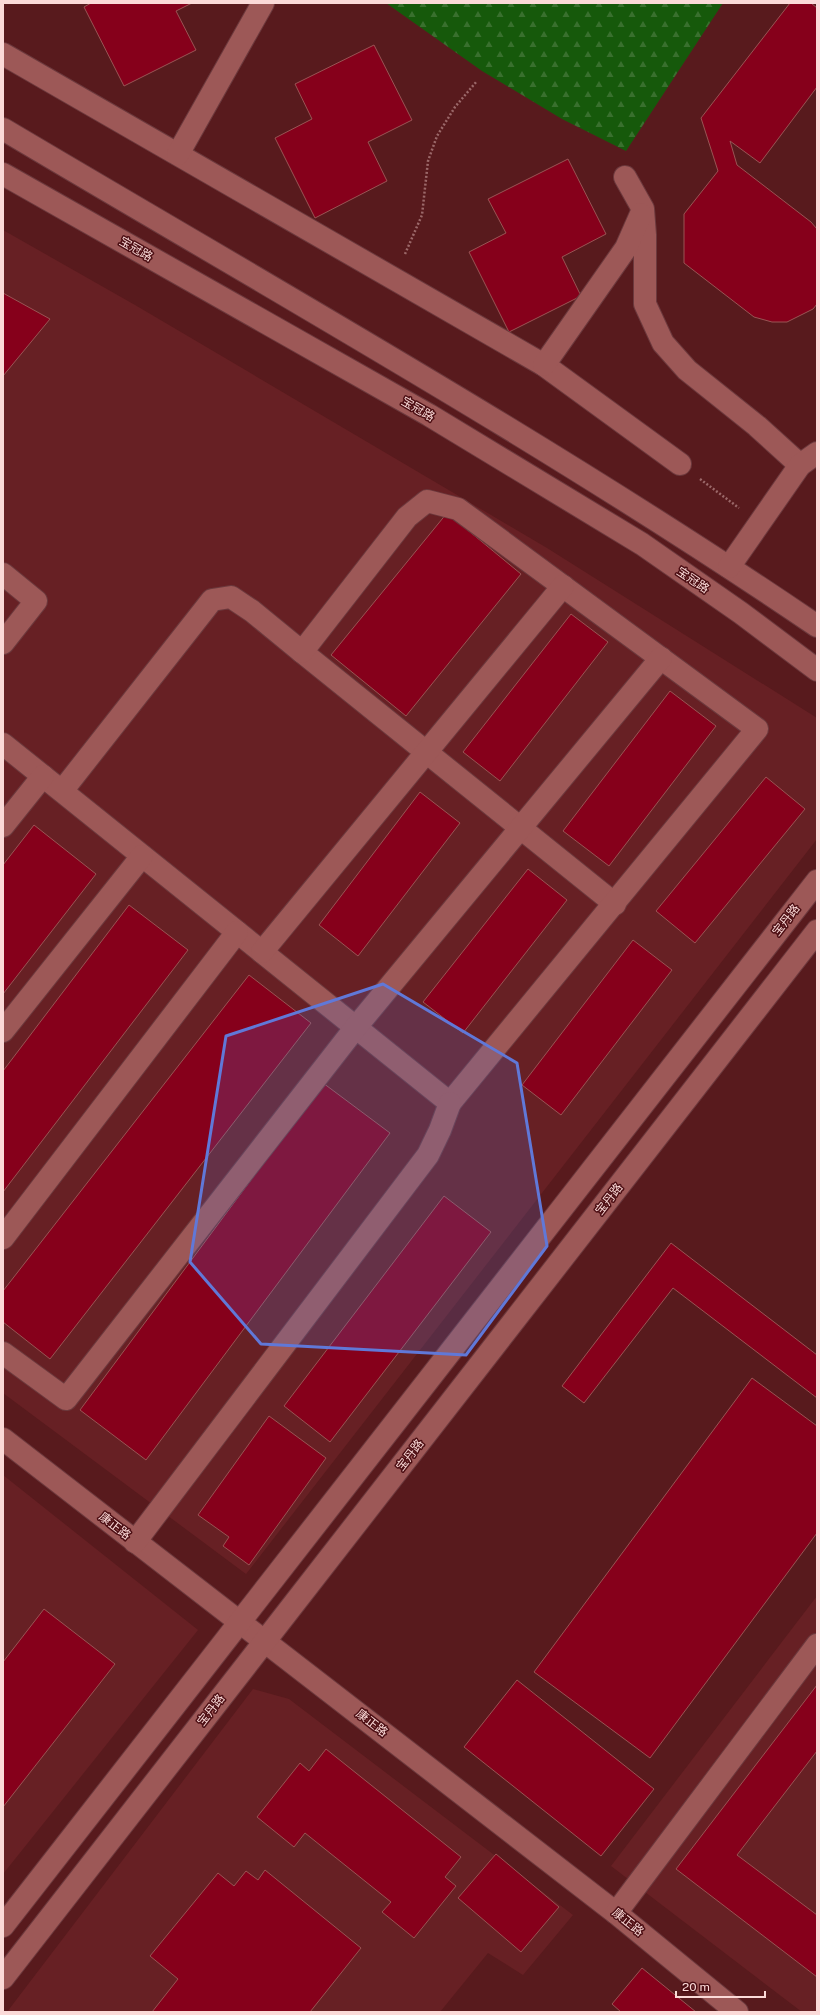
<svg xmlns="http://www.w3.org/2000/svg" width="820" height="2015" font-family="'Public Sans','Noto Sans SC',sans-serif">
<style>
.built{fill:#672024}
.forest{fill:url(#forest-firs)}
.building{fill:#86001b;stroke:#995454}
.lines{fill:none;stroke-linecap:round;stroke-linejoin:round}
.minor-casing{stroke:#6c393d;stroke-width:24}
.path{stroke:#9b6869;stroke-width:2.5;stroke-dasharray:2 2;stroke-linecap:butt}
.minor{stroke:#9d5857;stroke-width:22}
.marked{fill:#6078d8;fill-opacity:0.2;stroke:#6078d8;stroke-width:3;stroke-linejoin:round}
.labels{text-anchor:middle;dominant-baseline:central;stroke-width:3;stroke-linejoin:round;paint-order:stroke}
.street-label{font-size:12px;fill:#fbdad8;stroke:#4c0e13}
</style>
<defs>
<pattern id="forest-firs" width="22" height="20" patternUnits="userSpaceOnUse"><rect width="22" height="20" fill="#16590b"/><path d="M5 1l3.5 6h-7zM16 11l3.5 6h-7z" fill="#39702e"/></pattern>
</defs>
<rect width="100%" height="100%" fill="#581a1d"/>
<g class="built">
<path d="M3 230 135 305 547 548 817 718V839L246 1574 3 1393Z"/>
<path d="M3 1475 198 1630 3 1874Z"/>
<path d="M817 1596V2012H802L611 1866Z"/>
<path d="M253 1689 289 1699 573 1915 523 1975 488 1953 440 2012H7Z"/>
</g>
<path class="forest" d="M386 3H723L626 151 562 119 482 71Z"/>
<g class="building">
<path d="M91 3H192L176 11 196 50 124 86 84 7Z"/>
<path d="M790 3H811L817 8V87L760 163 730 141 737 165 811 222 817 229V304L813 309 787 322H772L754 317 684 263V214L718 171 701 118Z"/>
<path d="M374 45 412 120 368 142 387 181 315 218 275 138 312 119 295 84Z"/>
<path d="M568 159 606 234 562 257 581 296 509 332 469 252 506 233 488 199Z"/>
<path d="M3 293 50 319 3 376Z"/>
<path d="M447 513 521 574 406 716 331 655Z"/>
<path d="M571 614 608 642 500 781 463 752Z"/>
<path d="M670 691 716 726 609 866 563 831Z"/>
<path d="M766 777 805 809 695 943 656 911Z"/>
<path d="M420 792 460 823 358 956 319 925Z"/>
<path d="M34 825 96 874 3 994V865Z"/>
<path d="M528 869 567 900 463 1033 423 1002Z"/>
<path d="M129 905 188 950 3 1192V1071Z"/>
<path d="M633 940 672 970 561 1115 522 1085Z"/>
<path d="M249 975 311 1023 50 1359 3 1322V1291Z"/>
<path d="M323 1083 390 1133 146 1460 80 1410Z"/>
<path d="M444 1196 491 1232 330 1442 284 1406Z"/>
<path d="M671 1243 817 1355V1398L673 1288 584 1403 562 1386Z"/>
<path d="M752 1378 817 1426V1533L650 1758 534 1672Z"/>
<path d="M269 1416 326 1458 249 1565 223 1546 229 1537 198 1515Z"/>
<path d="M44 1609 115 1664 3 1807V1662Z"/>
<path d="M517 1680 654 1789 601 1856 464 1747Z"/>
<path d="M817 1685V1751L737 1855 817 1915V1977L676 1869Z"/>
<path d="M326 1749 461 1857 445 1877 456 1886 414 1938 382 1912 391 1902 305 1833 294 1847 257 1817 300 1763 309 1771Z"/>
<path d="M496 1854 559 1907 521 1952 458 1898Z"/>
<path d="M265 1870 361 1948 310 2012H152L178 1979 150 1956 218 1873 234 1886 246 1871 258 1880Z"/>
<path d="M642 1968 696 2012H621L612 2004Z"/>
</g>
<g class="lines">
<defs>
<g id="minor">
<path d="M3 54 544 365 680 464"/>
<path d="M3 129C276 291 554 447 817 626"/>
<path d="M178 154 263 3"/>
<path d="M3 174 429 415 642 544 741 613 817 670"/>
<path d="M625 177 643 209 645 235V304L663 343 687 370 757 426 800 465"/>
<path d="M544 365 626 248 641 214"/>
<path d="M729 567 800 465 817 453"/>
<path d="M3 574 36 601 3 643"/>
<path d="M302 652 615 904"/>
<path d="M3 744 450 1103 757 729 458 509 427 501 407 517 302 652 252 611 231 597 212 600 62 791"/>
<path d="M3 826 43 776"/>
<path d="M262 952 563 586"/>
<path d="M3 1031 142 856"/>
<path d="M3 1238 237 932"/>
<path d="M3 1353 66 1399 356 1027 661 658"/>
<path d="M3 1439 616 1913 737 2012"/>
<path d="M135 1542 428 1155 440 1130 450 1103"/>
<path d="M616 1913 817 1645"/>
<path d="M3 1926 817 881"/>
<path d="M3 1978 817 931"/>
</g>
</defs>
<use href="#minor" class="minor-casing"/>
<g class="path">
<path d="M405 254 422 215 428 161 437 136 455 107 477 81"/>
<path d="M700 479 739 508"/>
</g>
<use href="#minor" class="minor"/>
</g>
<path class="marked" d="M383 984 517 1063 547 1246 466 1355 261 1344 190 1262 226 1036Z"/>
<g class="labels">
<g class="street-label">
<text transform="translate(136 249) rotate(30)">宝冠路</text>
<text transform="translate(418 409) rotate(30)">宝冠路</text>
<text transform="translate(693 580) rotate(34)">宝冠路</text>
<text transform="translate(786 920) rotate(-52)">宝丹路</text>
<text transform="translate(609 1199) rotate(-52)">宝丹路</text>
<text transform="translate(410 1455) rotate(-52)">宝丹路</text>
<text transform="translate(115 1526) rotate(38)">康正路</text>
<text transform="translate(211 1710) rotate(-52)">宝丹路</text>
<text transform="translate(372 1723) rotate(38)">康正路</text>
<text transform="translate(628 1922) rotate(39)">康正路</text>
</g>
</g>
<rect width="820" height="2015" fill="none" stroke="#fbdad8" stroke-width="8"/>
<path d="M676 1991v6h89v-6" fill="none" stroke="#fbdad8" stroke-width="2"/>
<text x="682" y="1991" font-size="12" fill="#fbdad8" stroke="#4c0e13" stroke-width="3" paint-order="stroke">20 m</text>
</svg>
